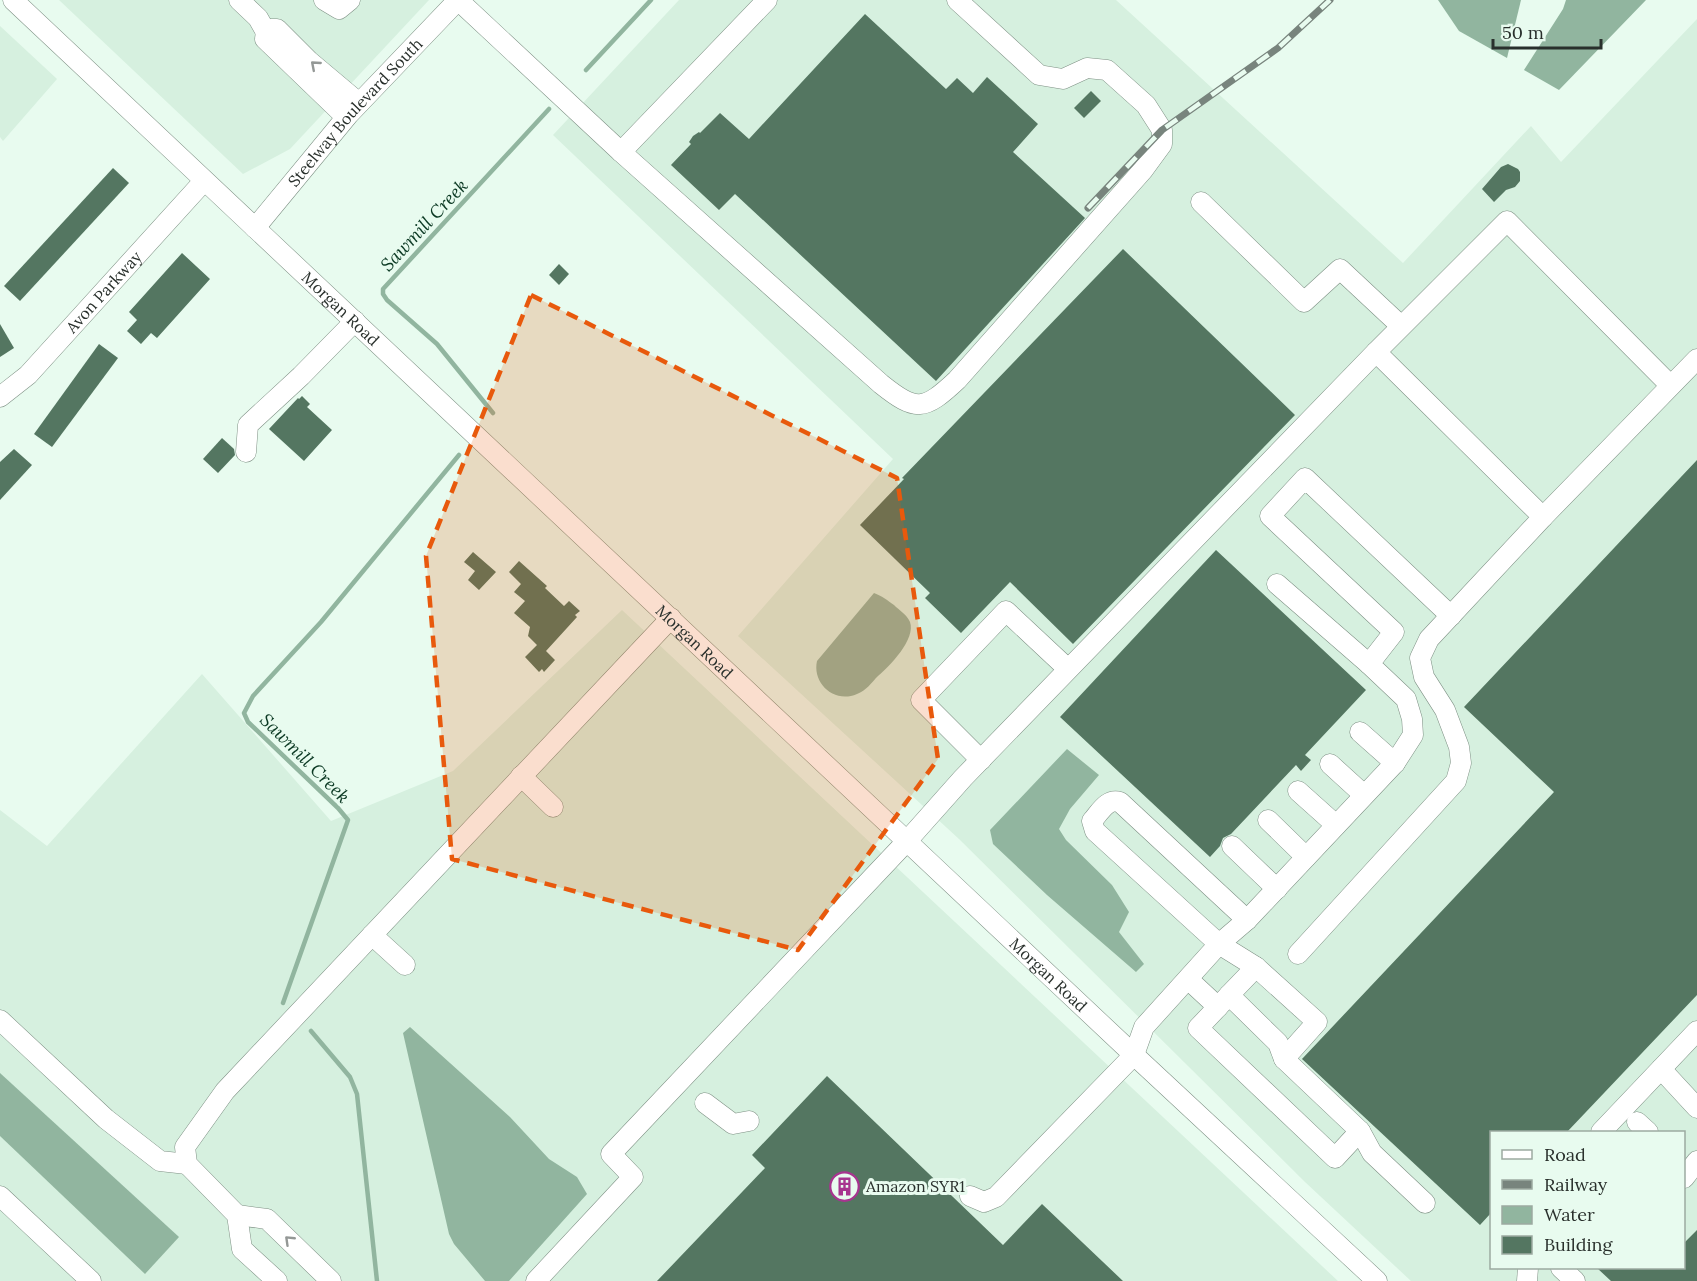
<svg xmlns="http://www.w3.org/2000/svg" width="1697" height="1281" font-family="Lora,serif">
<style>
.built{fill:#d6f0df;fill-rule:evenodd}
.water{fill:#91b59f}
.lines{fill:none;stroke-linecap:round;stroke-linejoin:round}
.stream{stroke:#91b59f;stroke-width:4.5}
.building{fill:#547661}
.minor-casing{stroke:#7e9084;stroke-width:21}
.minor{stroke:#fff;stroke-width:20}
.rail-casing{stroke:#78847d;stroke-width:7}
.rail{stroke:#e8fbef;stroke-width:4.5;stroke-dasharray:14;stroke-linecap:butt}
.oneway{stroke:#949896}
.marked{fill:#e8590c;fill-opacity:0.2;stroke:#e8590c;stroke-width:4.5;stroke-dasharray:12 8;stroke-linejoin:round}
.labels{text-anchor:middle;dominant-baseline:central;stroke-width:6;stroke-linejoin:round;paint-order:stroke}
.street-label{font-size:16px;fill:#29302c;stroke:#e8fbef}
.poi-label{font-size:16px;fill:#29302c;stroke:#e8fbef;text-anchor:start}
.water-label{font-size:18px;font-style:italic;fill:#0b3923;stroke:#e8fbef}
</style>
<rect width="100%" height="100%" fill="#e8fbef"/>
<g class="built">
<path d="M59 0H429L290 149 243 174Z"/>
<path d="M679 0H1116L1403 263 1531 126 1561 162 1697 19V1281H1411L1305 1182 959 839 738 636 893 459 553 135ZM1492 1132H1684V1268H1492Z"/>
<path d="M0 26 57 79 3 141 0 137Z"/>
<path d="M622 610 1338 1281H0V810L47 846 202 674 331 821 453 771Z"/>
</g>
<g class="water">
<path d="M1438 0H1521L1507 58 1459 31Z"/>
<path d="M1566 0H1646L1559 90 1524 70 1563 9Z"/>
<path d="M874 593C882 596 887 600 894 605 899 610 907 615 910 622 916 639 890 666 878 676 872 682 866 691 857 694 834 704 812 683 817 661Z"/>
<path d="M1067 749 1099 775 1070 809 1059 829 1066 840 1112 885 1129 912 1119 932 1144 964 1136 972 1047 895 993 844 990 830Z"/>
<path d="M410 1027 510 1117 549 1159 577 1177 587 1194 509 1281H485L454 1244 449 1234 403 1033Z"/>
<path d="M0 1073 179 1237 145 1274 0 1136Z"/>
</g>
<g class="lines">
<g class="stream">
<path d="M586 70 651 0"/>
<path d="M493 413 437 344 387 300 383 294V289L549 109"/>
<path d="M283 1003 348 820 338 808 248 722 244 713 253 696 321 622 459 455"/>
<path d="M311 1031 350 1077 357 1094 377 1281"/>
</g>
</g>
<g class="building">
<path d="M865 14 946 89 957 78 973 93 987 77 1038 124 1013 152 1085 218 936 381 735 194 719 210 671 165 691 144 689 142 693 136 699 132 700 133 720 113 749 139Z"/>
<path d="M1091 91 1101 101 1084 118 1074 108Z"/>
<path d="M1508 164 1518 169 1520 172V181L1515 187 1506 190 1494 202 1482 189 1501 167Z"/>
<path d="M113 168 129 183 20 301 4 286Z"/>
<path d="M1123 249 1295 415 1073 644 1010 582 961 633 925 598 930 593 860 525 904 479 902 478Z"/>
<path d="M182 253 210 279 157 338 151 333 141 344 127 331 137 320 129 312Z"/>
<path d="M559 264 569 274 559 285 549 275Z"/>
<path d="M0 324 14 348 0 357Z"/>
<path d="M99 344 118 358 52 447 34 434Z"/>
<path d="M302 396 310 404 307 407 332 430 304 461 269 429 298 398 299 399Z"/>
<path d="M222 438 234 449 235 455 218 473 203 459Z"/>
<path d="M14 449 32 465 0 500V462Z"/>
<path d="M1697 460V995L1567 1132H1491V1213L1480 1225 1302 1059 1554 792 1464 707Z"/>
<path d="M1216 550 1366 690 1305 755 1311 760 1301 771 1296 765 1231 834 1223 838 1220 846 1210 857 1060 717Z"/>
<path d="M473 552 496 572 479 590 468 580 475 571 464 562Z"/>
<path d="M519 561 547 586 545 588 564 606 569 601 580 611 575 615 577 617 546 651 555 660 544 672 542 669 539 672 525 657 537 645 528 636 530 627 514 613 525 601 514 592 521 584 509 572Z"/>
<path d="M827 1076 1003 1245 1042 1204 1123 1281H657L765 1168 752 1155Z"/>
<path d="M1697 1230V1281H1611L1597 1268H1683V1244Z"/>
</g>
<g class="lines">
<defs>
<g id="minor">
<path id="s1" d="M13 0 1134 1055 1377 1281"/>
<path d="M239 0 258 18 266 32"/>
<path d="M324 0 339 9 350 0"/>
<path d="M458 0 621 152 767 0"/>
<path d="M346 117 265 39 266 32 271 29H277L309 61 359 103"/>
<path d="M621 152 881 384C916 412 924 411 957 380L1143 170 1162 144V130L1146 105 1107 70 1087 68 1063 79 1039 75 957 0"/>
<path d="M1201 202 1304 302 1340 269 1401 326"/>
<path id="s2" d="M255 228 349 114 458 0"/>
<path d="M1376 352 1507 221 1670 385"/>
<path id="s3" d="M0 397 28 375 204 181"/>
<path d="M246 452 248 425 301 376 355 321"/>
<path d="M1543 517 1697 359"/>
<path d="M1277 584 1369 664"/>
<path d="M1360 732 1395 763"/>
<path d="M981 760 921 700 1006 611 1068 669"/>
<path d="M1330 764 1364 795"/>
<path d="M521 776 553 807"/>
<path d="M1298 791 1336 825"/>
<path d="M1268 820 1306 857"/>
<path d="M1232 846 1277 889"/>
<path d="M372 935 405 965"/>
<path d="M1189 980 1218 1007 1198 1028 1335 1158 1360 1131 1284 1059 1317 1022 1256 967 1219 944 1095 831 1092 821C1100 812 1107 798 1120 802L1247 920"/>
<path d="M1229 995 1256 967"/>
<path d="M1218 1007 1229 995 1278 1043 1284 1059"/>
<path d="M0 1020 106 1119 160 1161 187 1164"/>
<path d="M1661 1069 1697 1108"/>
<path d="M705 1103 733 1124 749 1121"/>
<path d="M1637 1122 1648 1132"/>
<path d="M1360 1131 1372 1153 1425 1203"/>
<path d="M1601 1132 1697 1031"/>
<path d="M1684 1178 1697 1161"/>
<path d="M0 1196 91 1281"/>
<path d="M970 1196 984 1202 996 1197 1134 1055 1144 1027 1219 944 1247 920 1395 763 1413 735 1412 719 1406 699 1369 664 1394 632 1270 516 1305 478 1451 616"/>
<path d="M237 1215 267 1219 331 1281"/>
<path d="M1561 1268 1575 1281"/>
<path d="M277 1281 242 1249 237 1215 187 1164 185 1147 225 1091 671 618"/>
<path d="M536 1281 633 1177 611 1154 907 841 963 778 1376 352 1543 517 1429 639 1420 658 1424 677 1445 710 1459 747 1461 763 1456 781 1298 954"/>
<path d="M1527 1281 1528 1268"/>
</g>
</defs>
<use href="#minor" class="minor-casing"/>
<use href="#minor" class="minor"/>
<defs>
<path id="rail" d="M1088 208 1162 130 1278 48 1330 0"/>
</defs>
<use href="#rail" class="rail-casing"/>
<use href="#rail" class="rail"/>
</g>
<defs><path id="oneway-chevron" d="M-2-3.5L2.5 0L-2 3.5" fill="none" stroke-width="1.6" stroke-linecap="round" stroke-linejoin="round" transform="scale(1.5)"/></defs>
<g class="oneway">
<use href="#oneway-chevron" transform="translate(315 65) rotate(-139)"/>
<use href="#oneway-chevron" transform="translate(289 1240) rotate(-136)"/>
</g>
<path class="marked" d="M531 295 897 478 938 759 798 950 452 859 426 556Z"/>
<defs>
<symbol id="building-ring" viewBox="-11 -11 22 22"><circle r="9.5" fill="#e8fbef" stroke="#a7348f" stroke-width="1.5"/><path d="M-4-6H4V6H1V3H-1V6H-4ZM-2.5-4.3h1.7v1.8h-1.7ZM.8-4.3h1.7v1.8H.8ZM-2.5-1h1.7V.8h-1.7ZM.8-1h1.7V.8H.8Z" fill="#a7348f"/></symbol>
</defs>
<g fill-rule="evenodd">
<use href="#building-ring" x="828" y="1170" width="33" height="33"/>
</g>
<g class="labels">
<g class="street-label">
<text stroke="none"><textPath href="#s2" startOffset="153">Steelway Boulevard South</textPath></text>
<text stroke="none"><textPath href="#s3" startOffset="148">Avon Parkway</textPath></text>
<text stroke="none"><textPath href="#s1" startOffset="450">Morgan Road</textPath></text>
<text stroke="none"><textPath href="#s1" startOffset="936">Morgan Road</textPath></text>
<text stroke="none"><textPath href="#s1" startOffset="1422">Morgan Road</textPath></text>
</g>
<g class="poi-label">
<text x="866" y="1186">Amazon SYR1</text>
</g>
<g class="water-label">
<text transform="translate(424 225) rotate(-47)">Sawmill Creek</text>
<text transform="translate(305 758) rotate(45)">Sawmill Creek</text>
</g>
</g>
<rect x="1490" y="1131" width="195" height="138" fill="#e8fbef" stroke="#9caaa1" stroke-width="1.5"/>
<rect x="1502" y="1150" width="30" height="9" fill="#ffffff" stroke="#9caaa1" stroke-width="1.5"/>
<text x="1544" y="1161" font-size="18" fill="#29302c">Road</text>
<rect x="1502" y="1180" width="30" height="9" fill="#78847d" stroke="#9caaa1" stroke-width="1.5"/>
<text x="1544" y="1191" font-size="18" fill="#29302c">Railway</text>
<rect x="1502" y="1206" width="30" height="18" fill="#91b59f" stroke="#9caaa1" stroke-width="1.5"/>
<text x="1544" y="1221" font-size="18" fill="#29302c">Water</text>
<rect x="1502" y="1236" width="30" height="18" fill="#547661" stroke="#9caaa1" stroke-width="1.5"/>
<text x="1544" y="1251" font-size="18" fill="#29302c">Building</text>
<path d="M1493 39v9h108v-9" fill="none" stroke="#29302c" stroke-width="3"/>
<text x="1502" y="39" font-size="18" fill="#29302c" stroke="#e8fbef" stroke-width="4.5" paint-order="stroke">50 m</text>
</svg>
